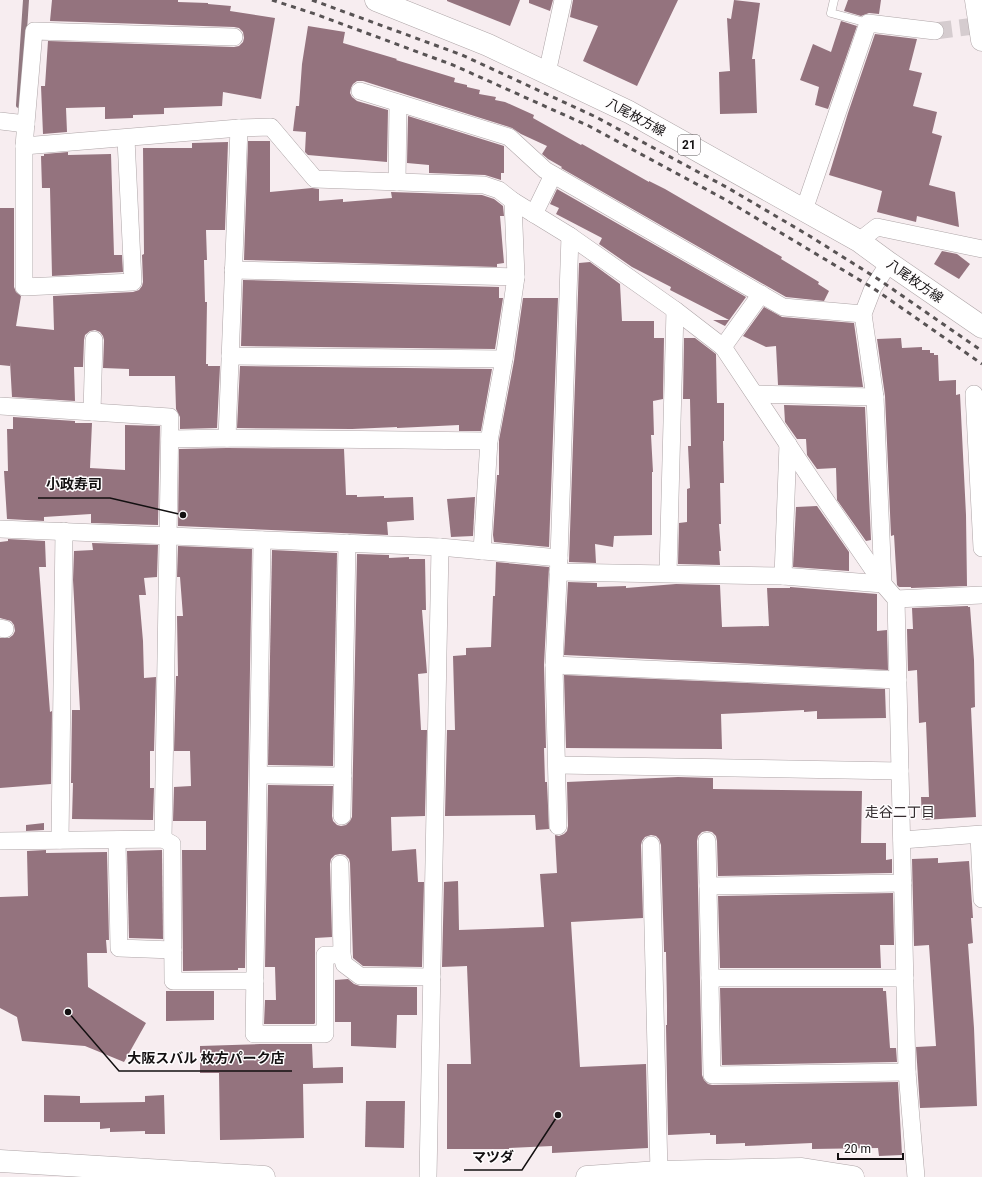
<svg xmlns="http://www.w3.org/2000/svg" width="982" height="1177" font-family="Roboto,'Noto Sans JP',sans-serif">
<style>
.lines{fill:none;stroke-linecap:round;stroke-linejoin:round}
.stream{stroke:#917880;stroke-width:6}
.building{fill:#94737e}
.minor-tunnel{stroke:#d5cccf;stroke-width:17;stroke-dasharray:17 8;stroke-linecap:butt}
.service-casing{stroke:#aea5a7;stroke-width:9}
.minor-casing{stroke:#aea5a7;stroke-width:18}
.primary-casing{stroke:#aea5a7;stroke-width:23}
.trunk-casing{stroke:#aea5a7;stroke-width:23}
.service{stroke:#fff;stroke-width:8}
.minor{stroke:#fff;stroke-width:17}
.primary{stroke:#fff;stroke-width:22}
.trunk{stroke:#fff;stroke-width:22}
.rail{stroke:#585354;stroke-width:3;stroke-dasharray:5 5;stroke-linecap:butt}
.labels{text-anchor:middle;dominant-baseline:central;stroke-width:3;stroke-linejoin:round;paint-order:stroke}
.shield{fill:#fefcfd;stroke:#5a5758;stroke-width:1}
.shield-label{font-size:12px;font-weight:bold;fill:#131011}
.street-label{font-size:13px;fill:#131011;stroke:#fefcfd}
.neighbourhood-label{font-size:14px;fill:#342c2f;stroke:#fefcfd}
.leader{fill:none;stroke:#131011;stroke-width:1.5}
.callout-dot{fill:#131011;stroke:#fefcfd;stroke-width:1.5}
.callout-label{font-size:14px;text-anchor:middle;font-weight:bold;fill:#131011;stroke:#fefcfd;stroke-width:3;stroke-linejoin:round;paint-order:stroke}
</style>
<rect width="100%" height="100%" fill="#f7edf0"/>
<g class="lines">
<path class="stream" d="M19 105 26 0"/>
</g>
<g class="building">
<path d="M52 0H178V2L208 3V4L231 6 230 11 275 18 261 99 223 92 222 106 164 108V114L133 115V118L105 119V107L66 108 67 132 43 134 41 86H45L48 41 234 47 239 46 243 42 244 38 243 32 239 28 234 27 50 21Z"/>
<path d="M447 0H520L510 26 447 1Z"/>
<path d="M529 0H553L550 11 529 3Z"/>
<path d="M573 0H678L637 86 583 61 598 26 570 17Z"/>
<path d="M734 0 760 3 752 59H755L757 113 720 114 719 72 730 71 727 18 731 19Z"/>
<path d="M848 0H881L879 14 869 13 861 16 844 11Z"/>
<path d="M841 21 857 26 828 109 815 105 819 87 800 80 813 44 831 52Z"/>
<path d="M308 26 345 32 343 43 397 59 396 60 455 78 454 82 467 85V87L480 90 479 94 496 97 495 100 505 102 534 115 533 118 581 145 582 144 649 182V181L665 189 732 228 782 257 781 259 819 282 818 284 829 291 824 301 786 297 561 168 562 167 548 159 542 154 547 146 521 134 512 128 363 81H357L353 84 351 88 350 93 352 97 357 101 388 110 387 162 308 155 305 152 306 132 293 131 296 106H299L302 64Z"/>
<path d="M875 34 917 39 909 70 922 73 913 106 937 112 932 133 942 136 929 185 955 192 959 227 917 216 916 222 877 212 882 191 829 175 848 113Z"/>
<path d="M408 116 504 146V173H501V180L485 175 429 173V165L407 163Z"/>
<path d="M248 141H270V192L312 188 319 189V201L343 199V202L392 198 391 192 482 195 494 199 503 206 504 216H500L504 263 497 264V267L244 260Z"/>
<path d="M228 142 225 230H206L207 260H204L205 302H207L206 364H208V366H220L217 428 180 429V417L176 409 175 376H129V369L103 368 104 340 103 336 100 332 95 330 90 331 85 335 84 340 83 367H74L75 401 12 397 10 362V366L0 365V208H14V287L16 292 21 296 16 326 54 330 53 296 133 292 139 290 142 286 143 282 142 255 144 254 143 148H192V143Z"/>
<path d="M68 152V155L111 154 114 255H122L123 272 52 276 50 188H42L41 156H44V154Z"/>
<path d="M557 189 746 297 725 326 713 320H729L670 290 671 287 632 267 599 244 602 238 556 214 559 208 550 204Z"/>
<path d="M942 251 957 254 970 264 959 279 934 264Z"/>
<path d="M590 262 620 284 622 321H654V338H664L663 399 653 401 654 435H651L653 472H652V535L614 536 613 547 595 544 596 563 569 562 579 263Z"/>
<path d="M243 280 499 287V298H503L495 349 241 346Z"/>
<path d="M523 298H558L549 547 494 542 493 535 497 475H499V440L514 361Z"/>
<path d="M764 307 782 317 854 323 863 387 778 385 776 346 766 347 743 336Z"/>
<path d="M684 338H695L716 354 717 403H724V441H723L724 483H720L721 524H719L721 551H719L720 565 678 564 679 523 687 522V489L690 488 688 446H691L690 399H683Z"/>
<path d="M901 338 902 348 922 347V350H930V353H934V355H938L939 381 956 380V395L960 394 966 515 967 586 911 588V587H899L897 585 894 535 891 536 885 396 877 339Z"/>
<path d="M240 366 492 369 481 431H459V425L397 428V427L352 429 237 428Z"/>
<path d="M784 405 865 407 871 540 866 541 837 500 836 468 817 469 807 455 806 439H797L785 422Z"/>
<path d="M13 417 75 421V423H92L90 468 125 470V425L160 426 158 525 91 523V514L44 517V521L7 519 4 471H8L7 429H13Z"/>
<path d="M227 448 344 449 346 495H357V497L384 496V498L413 497 414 520 387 522 388 535 178 526 179 449Z"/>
<path d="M475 497 473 536 451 537 447 499Z"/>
<path d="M817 506 849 552V571L793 567 796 507Z"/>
<path d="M8 539 45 541 46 567H39L50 712 52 711 51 784 0 788V638H9L13 635 15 631 14 625 11 621 0 618V542L8 541Z"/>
<path d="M92 543 158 545 157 577 144 578 146 595H139L143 641 144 678 156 677 154 751H150V788H154L153 820 72 819 73 783H71L72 710H80L73 580 74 551 93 550Z"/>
<path d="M178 546 252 549 245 968H238V970L183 971 182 850H206V821H173L174 787 191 786 190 751H174L176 676H178L177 616H183L180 577H177Z"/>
<path d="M272 550 337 553 333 766 268 765Z"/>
<path d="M357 554 389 555V558L409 557V559H425L426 610H422L427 673 418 674 421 730H427L425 816 391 817 392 851 416 849 418 882H424L422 967 363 966 353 958 350 863 349 859 345 855 340 854 335 855 331 859 330 864 332 937 315 938V1023L314 1024H264L265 1000H276L275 967H265L268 785 333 786 332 816 333 821 337 825 341 826 346 825 350 821 352 817Z"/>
<path d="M496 562 549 567 544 665 546 748H544L545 782H547L549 829 536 830 535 815 445 816 447 730H455L453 656 466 655V648L491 647 493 596H495Z"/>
<path d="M568 582 597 583V587L626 586V588L676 584 720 585 722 627 769 626 767 588H790V587L877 594V631L887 630 888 670 564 655Z"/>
<path d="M968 606V607H970L974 660 975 707 971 708 976 817 922 820 921 797H929L926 722 919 723 917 670 908 671 907 629H913L912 608Z"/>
<path d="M564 675 885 689 886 718 817 719V711L804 712V710L721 714 722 749 566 748Z"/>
<path d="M678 777 713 778V789L862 791 861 843H886V860L892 859V873L718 876 717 841 716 836 712 832 707 831 702 832 698 836 697 841 702 1075 704 1080 708 1084 712 1085 898 1082 902 1155 879 1156 878 1148 812 1149V1143L745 1146V1143L716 1144V1135H710V1133L668 1135 666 1025H667V1006L666 952H664V949L661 845 659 839 656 836 651 835 645 837 642 841 641 845 643 918 571 922 580 1067 646 1064 648 1148 552 1153V1146L509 1148V1149H447V1064H471L467 966 442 967 444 882 458 881 459 930 544 927 540 874 557 873 555 835 559 836 564 834 567 831 568 826 567 782Z"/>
<path d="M44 823V830L26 831V825Z"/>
<path d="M46 850V853L107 852 109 940H106L107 953H87L88 987 146 1023 124 1062 85 1046 22 1041 17 1017 0 1008V897L28 896 27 851Z"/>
<path d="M162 850 163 939 129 938 127 851Z"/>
<path d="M938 858V863L969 861 973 918H971L973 943 968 944 974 1028 977 1106 920 1108 916 1047 936 1046 929 945 914 946 912 859Z"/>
<path d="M893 893 894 945H880L881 968H720L718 896Z"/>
<path d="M348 979 354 984 360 986 417 987V1015H397L396 1048 351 1046V1022H335V980Z"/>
<path d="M720 988H883V991H886L890 1048H896L897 1062 722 1065Z"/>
<path d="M166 991H214V1020L166 1021Z"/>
<path d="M260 1044H312L313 1068 343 1067V1083L303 1084 304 1138 220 1140 219 1073H200V1046Z"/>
<path d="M44 1095 80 1096V1103L145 1102V1096L164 1095 165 1134H145V1131L110 1132V1128L100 1129V1122H44Z"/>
<path d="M366 1101H405L404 1148 365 1147Z"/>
</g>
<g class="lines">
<path class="minor-tunnel" d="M935 31 982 25"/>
<defs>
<path id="service" d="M834 0 831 13 868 23"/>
<g id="minor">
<path d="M547 73 563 0"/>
<path d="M360 91 509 137 545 170 783 307 863 314"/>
<path d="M0 121 26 124"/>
<path d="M126 139 133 282 24 287V146L34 31 234 37"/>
<path d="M24 146 239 128 271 127 315 179 484 185 499 190 513 201 570 236 675 310 723 347 811 479 883 584 896 599 907 1072 916 1177"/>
<path d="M397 182 398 103"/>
<path d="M804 210 868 23 935 31"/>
<path d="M534 214 553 175"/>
<path d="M859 241 877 227 982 249"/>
<path d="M233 270 516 277"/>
<path d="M723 347 761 294"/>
<path d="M230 356 504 359"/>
<path d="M755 394 875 397"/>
<path d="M974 394 982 548"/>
<path d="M0 406 170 417 163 839"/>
<path d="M92 412 94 340"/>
<path d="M227 438 239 128"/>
<path d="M170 439 227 438 489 441"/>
<path d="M0 529 440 547 559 558"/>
<path d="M262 540 254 1034H325V955H342"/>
<path d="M482 551 489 441 504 359 516 277 513 201"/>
<path d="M558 572 783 576 883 584"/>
<path d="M668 573 675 310"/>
<path d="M783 576 788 444"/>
<path d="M883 583 875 397 863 314 873 288 889 263"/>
<path d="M896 599 982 595"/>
<path d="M0 628 5 629"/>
<path d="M554 665 898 680"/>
<path d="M557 765 900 771"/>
<path d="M259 775 343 776"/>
<path d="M342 816 347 543"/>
<path d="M558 826 554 665 559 558 570 236"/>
<path d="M979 835 982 899"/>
<path d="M60 840 64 531"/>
<path d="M117 840 119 948 173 950"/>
<path d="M902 840 982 834"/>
<path d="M0 841 163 839 172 844 173 981H255"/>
<path d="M707 841 712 1075 907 1072"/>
<path d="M651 845 659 1172"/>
<path d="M340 864 342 955 344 964 360 976 432 977"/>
<path d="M708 886 903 883"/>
<path d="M710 978H905"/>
<path d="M428 1177 440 547"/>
</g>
<path id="primary" d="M376 0 488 45 629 112 859 241 889 263 982 327"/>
<g id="trunk">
<path d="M976 0 982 40"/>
<path d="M0 1161 264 1177"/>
<path d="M587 1177 659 1172 802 1169 853 1177"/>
</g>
</defs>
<use href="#service" class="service-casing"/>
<use href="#minor" class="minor-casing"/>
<use href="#primary" class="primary-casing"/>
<use href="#trunk" class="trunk-casing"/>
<use href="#service" class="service"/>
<use href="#minor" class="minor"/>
<use href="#primary" class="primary"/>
<use href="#trunk" class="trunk"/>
<g class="rail">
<path d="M272 0 315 14 453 65 589 126 726 200 873 288 982 364"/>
<path d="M312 0 462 55 596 117 728 188 808 235 878 279 982 351"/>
</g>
</g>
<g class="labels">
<rect class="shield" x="678" y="135" width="22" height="20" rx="3"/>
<g class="shield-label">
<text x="689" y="145">21</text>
</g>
<g class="street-label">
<text transform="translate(636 117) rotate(28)">八尾枚方線</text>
<text transform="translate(915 281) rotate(35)">八尾枚方線</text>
</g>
<g class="neighbourhood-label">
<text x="900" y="812">走谷二丁目</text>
</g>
</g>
<path class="leader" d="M183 515L110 498H38M68 1012L119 1071H292M558 1115L522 1170H464"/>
<g class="callout-dot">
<circle cx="183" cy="515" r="4"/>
<circle cx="68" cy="1012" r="4"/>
<circle cx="558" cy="1115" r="4"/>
</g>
<g class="callout-label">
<text x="74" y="489">小政寿司</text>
<text x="206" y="1063">大阪スバル 枚方パーク店</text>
<text x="493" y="1162">マツダ</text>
</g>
<path d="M838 1153v6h65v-6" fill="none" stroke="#131011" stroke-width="2"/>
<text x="844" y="1153" font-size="12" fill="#131011" stroke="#fefcfd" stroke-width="3" paint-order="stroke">20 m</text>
</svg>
